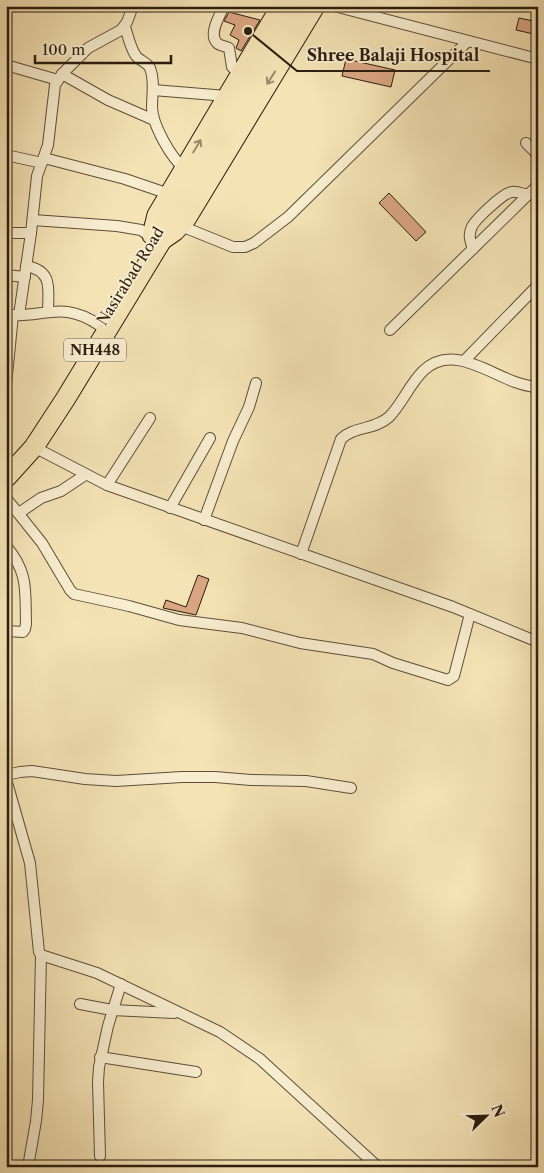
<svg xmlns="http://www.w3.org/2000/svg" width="544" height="1173" font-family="'Libre Caslon Text',serif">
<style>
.building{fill:#dba683;stroke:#2c1d10}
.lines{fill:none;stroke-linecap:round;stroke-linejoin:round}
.street-casing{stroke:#5e4e39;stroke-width:12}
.highway-casing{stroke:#2c1d10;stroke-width:21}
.street{stroke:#f8edcf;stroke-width:10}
.highway{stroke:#f4e3b5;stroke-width:19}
.oneway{stroke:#9a8a6b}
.labels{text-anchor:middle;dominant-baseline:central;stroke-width:4;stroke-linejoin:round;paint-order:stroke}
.shield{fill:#f8edcf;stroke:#695b49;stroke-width:1}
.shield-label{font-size:14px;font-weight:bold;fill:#2c1d10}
.street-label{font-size:15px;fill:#2c1d10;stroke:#f8edcf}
.leader{fill:none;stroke:#2c1d10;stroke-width:2}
.callout-dot{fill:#2c1d10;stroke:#f8edcf;stroke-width:2}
.callout-label{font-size:16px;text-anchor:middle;font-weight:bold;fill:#2c1d10;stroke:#f8edcf;stroke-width:4;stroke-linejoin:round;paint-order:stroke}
</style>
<rect width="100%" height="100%" fill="#f4e3b5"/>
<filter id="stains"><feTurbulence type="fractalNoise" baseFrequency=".004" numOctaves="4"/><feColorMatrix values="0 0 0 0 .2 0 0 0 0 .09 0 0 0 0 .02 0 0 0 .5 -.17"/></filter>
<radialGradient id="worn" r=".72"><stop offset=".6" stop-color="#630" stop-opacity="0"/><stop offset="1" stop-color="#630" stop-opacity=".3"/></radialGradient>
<g class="building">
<path d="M229 12 260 20 241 51 236 48 239 40 230 35 235 25 224 21Z"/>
<path d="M519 18 538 22V35L516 30Z"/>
<path d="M346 59 395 70 391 87 342 76Z"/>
<path d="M389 193 426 232 416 241 379 203Z"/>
<path d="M198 575 209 579 196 615 163 608 166 600 186 607Z"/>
</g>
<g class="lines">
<defs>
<g id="street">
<path d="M224 6C220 15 208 34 217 43 220 46 225 46 229 48L232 67 241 74"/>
<path d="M334 6 538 59"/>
<path d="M125 27C128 36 130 47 136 56 140 61 147 62 150 68 155 80 152 95 152 107 152 124 171 158 184 168"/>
<path d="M6 65 58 80"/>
<path d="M62 74 108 100 154 120"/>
<path d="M153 90 227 96"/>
<path d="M526 143 538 155"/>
<path d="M6 155 42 163"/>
<path d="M44 158 125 179 169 194"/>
<path d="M33 220 117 226 141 230 151 237"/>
<path d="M181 226 233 247H245L254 243 288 217 468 41"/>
<path d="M6 233H31"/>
<path d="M473 249C471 242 468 237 471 229 473 221 503 193 512 192 517 191 523 194 528 195"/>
<path d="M26 266C54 271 48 290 48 312"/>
<path d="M6 275 25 277"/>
<path d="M6 315C45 318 62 300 99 325"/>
<path d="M19 315 31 233 37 176 48 145 55 85 62 74 88 48 121 30 127 22 133 6"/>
<path d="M390 330 538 185"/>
<path d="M464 361 538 285"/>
<path d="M6 385 13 315"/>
<path d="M34 447 107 485 453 607 538 642"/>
<path d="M6 460 7 462"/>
<path d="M107 485 150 418"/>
<path d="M6 498 42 543 70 590 74 594 129 606 179 620 242 628 300 643 373 654 393 663 448 680 454 676 470 614"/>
<path d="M170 508 210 438"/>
<path d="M19 513 41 498 61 491 85 475"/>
<path d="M204 520 233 441 249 407 256 383"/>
<path d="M6 546C29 573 25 591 26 624L25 629 23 632 6 631"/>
<path d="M301 554 341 439C354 426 375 430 389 417 402 404 409 385 423 371 451 344 487 372 515 382 523 385 530 386 538 388"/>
<path d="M6 775 20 772 32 771 85 779 116 781 182 777H215L251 780 306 781 351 788"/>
<path d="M6 779 30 863 39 952 41 955 97 973 220 1032 260 1059 378 1167"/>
<path d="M80 1004 112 1010 174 1013"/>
<path d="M100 1057 196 1072"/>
<path d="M100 1156 98 1082 99 1067 108 1026 121 984"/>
<path d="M28 1167 36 1121 38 1100 41 955"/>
</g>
<g id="highway">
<path d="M152 235 157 215 281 6"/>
<path d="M162 240 175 231 186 219 315 6"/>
<path d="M6 478 34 447 66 398 162 240 172 214 297 6"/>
</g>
</defs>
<use href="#street" class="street-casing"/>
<use href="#highway" class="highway-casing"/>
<use href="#street" class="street"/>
<use href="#highway" class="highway"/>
</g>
<defs><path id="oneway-shaft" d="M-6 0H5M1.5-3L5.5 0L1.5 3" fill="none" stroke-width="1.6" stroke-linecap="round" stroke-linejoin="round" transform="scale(1.25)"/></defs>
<g class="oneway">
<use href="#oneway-shaft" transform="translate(271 78) rotate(122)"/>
<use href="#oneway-shaft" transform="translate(197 146) rotate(-59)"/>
</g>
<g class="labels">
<rect class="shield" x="64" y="338.5" width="62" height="23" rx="4"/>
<g class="shield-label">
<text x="95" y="350">NH448</text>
</g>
<g class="street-label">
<text transform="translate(130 276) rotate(-58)">Nasirabad Road</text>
</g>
</g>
<path class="leader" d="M248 31L297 71H490"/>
<circle class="callout-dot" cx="248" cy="31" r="5"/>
<g class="callout-label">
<text x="393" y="61">Shree Balaji Hospital</text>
</g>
<rect width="544" height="1173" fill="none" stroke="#f4e3b5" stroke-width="25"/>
<rect x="8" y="8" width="529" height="1158" fill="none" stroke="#2c1d10" stroke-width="2.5"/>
<rect x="12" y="12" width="519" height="1148" fill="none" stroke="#2c1d10"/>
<g transform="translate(486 1116) rotate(67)" stroke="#f8edcf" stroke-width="4" paint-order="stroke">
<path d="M0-4L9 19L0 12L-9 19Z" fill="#2c1d10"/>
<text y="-8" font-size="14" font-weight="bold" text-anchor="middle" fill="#2c1d10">N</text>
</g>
<path d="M35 55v8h136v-8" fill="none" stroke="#2c1d10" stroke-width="2.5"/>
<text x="42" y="55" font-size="15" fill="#2c1d10" stroke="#f8edcf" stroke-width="4" paint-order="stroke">100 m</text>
<rect width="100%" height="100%" filter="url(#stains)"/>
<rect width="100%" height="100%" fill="url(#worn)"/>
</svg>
